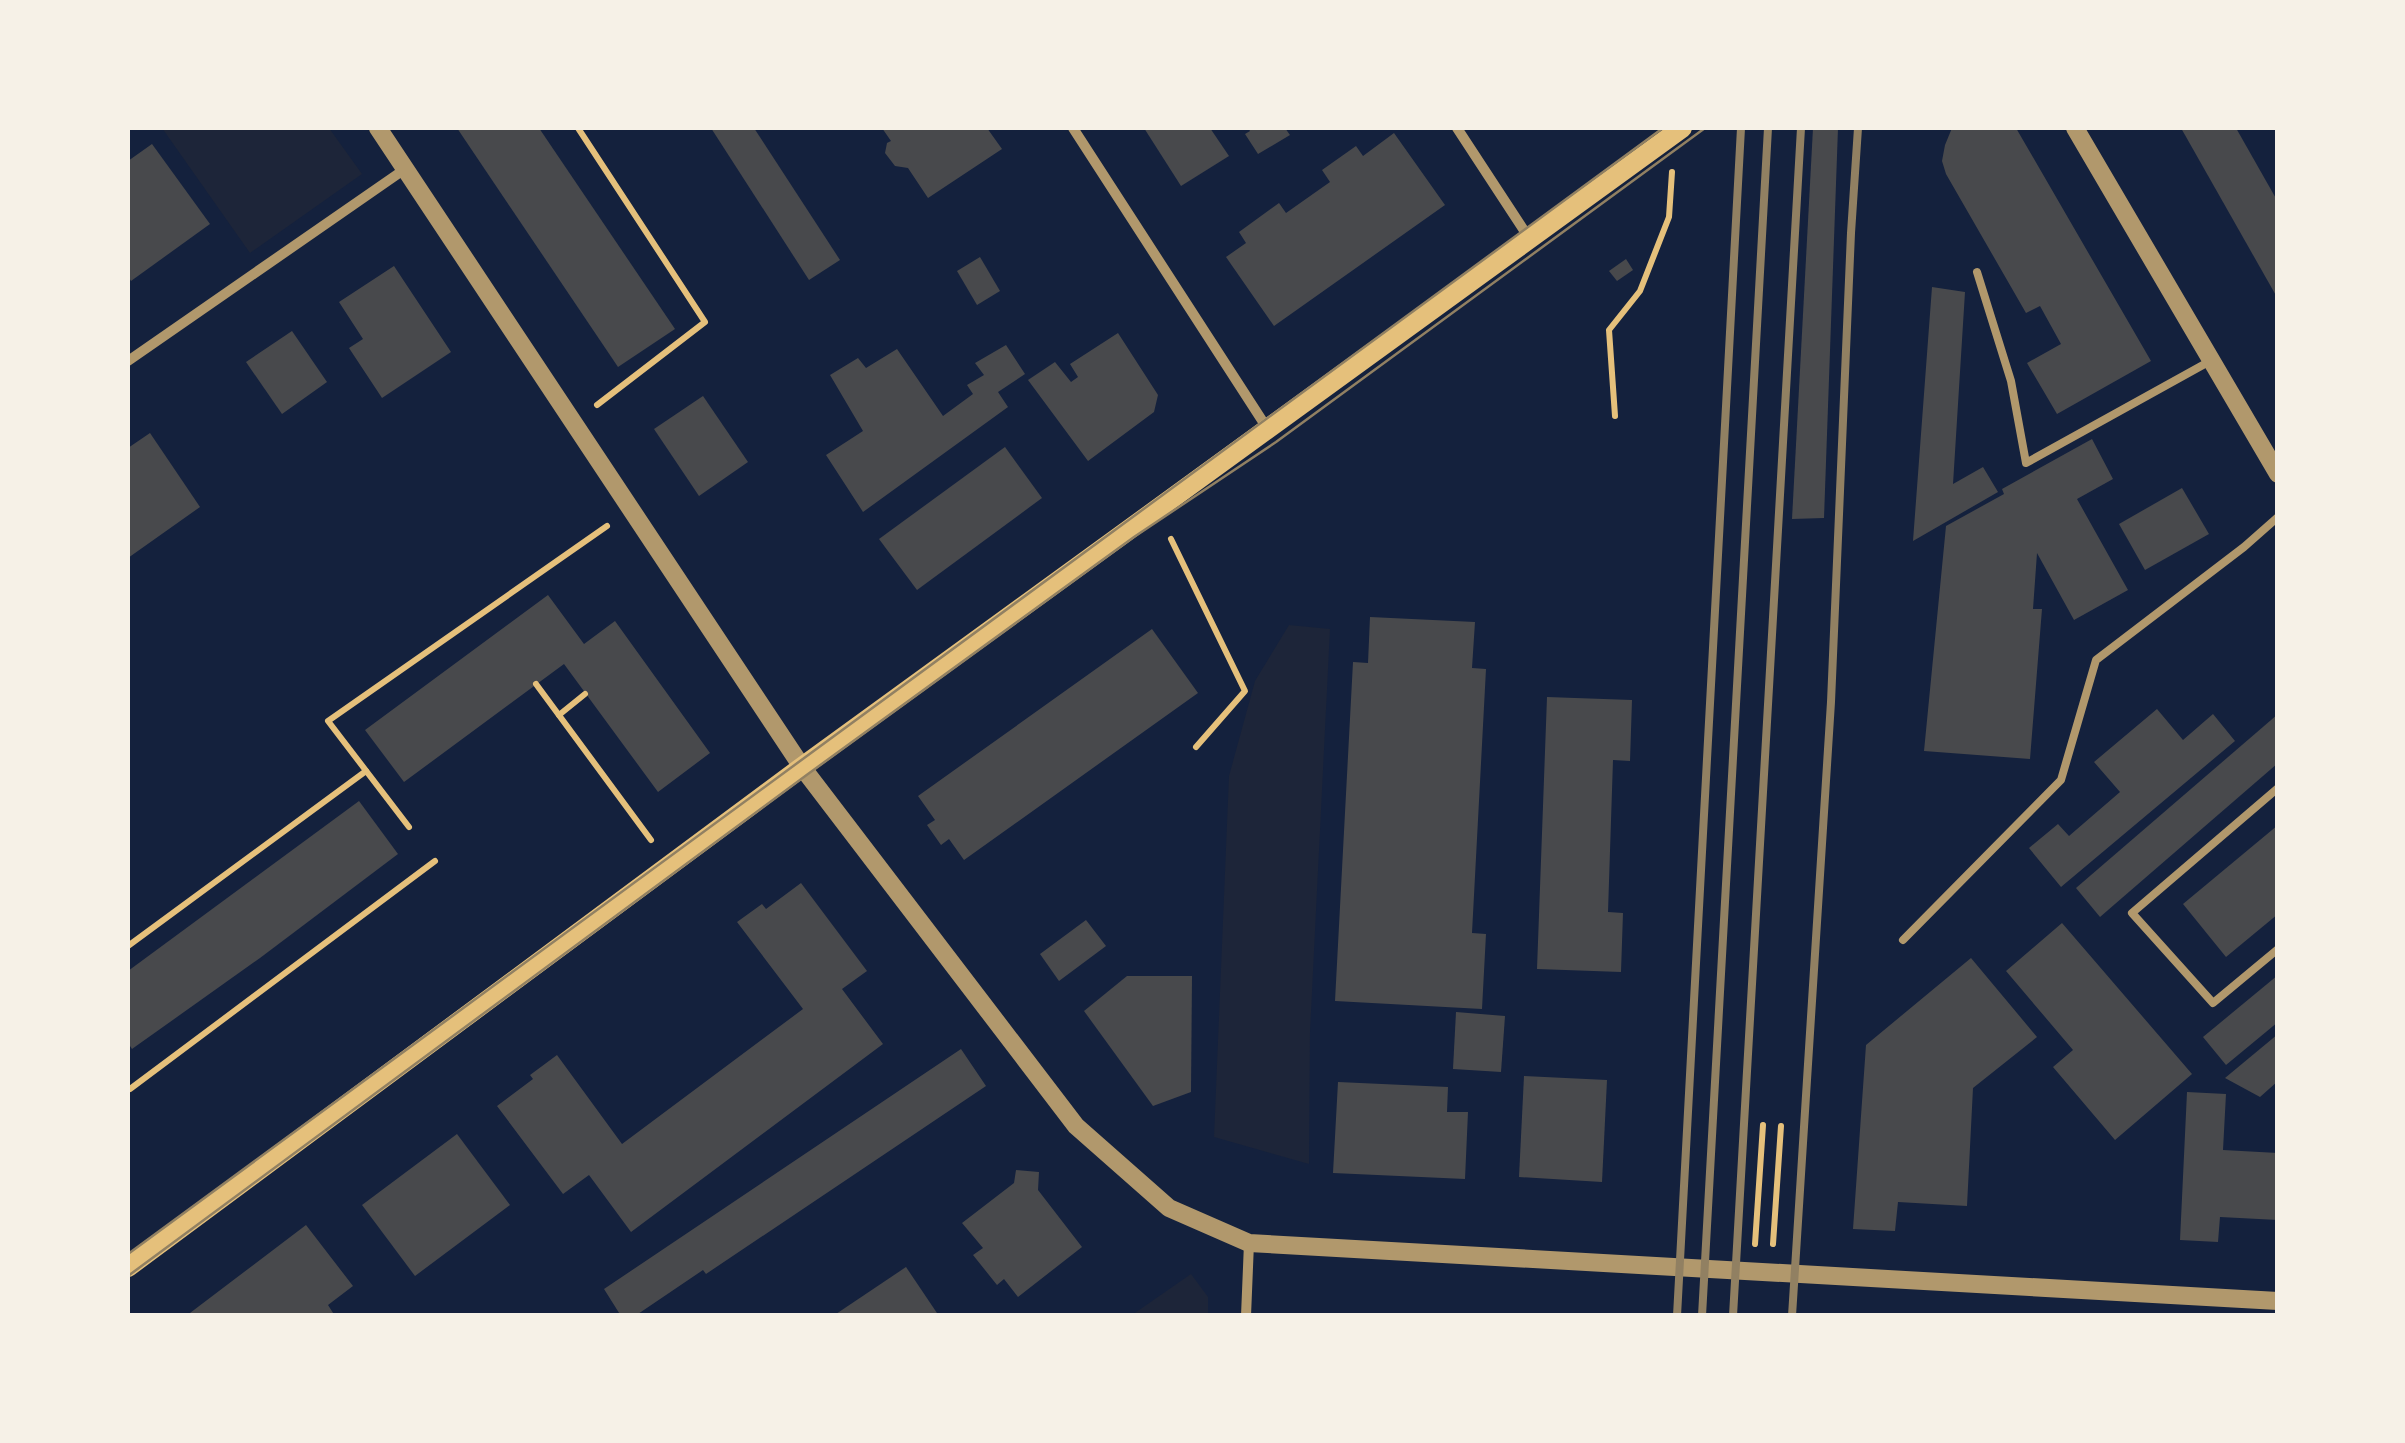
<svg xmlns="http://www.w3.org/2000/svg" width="2405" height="1443" font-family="Jost,sans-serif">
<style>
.green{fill:#1d2539}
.building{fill:#48494c}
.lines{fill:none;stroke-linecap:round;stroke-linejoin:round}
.path{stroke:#e5c07b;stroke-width:6}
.service{stroke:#b1986c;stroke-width:8}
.minor{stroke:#b1986c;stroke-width:10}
.tertiary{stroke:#b1986c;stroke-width:18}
.secondary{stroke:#e5c07b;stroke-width:20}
.tram{stroke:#918062;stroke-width:2.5}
.rail{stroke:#918062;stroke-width:8}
</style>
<rect width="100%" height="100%" fill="#14213d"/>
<g class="green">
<path d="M162 128H329L362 174 250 253Z"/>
<path d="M1289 625 1330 629 1310 1032 1309 1164 1214 1137 1229 776 1255 681Z"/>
<path d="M1191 1274 1208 1297V1315H1132Z"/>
</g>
<g class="building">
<path d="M457 128H539L675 329 618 367Z"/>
<path d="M711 128H754L840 260 809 280Z"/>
<path d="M882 128H987L1002 149 928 198 908 168 895 166 885 153 887 143 891 141Z"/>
<path d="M1144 128H1210L1229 156 1181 186Z"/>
<path d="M1248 128H1285L1290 135 1258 154 1245 134 1250 131Z"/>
<path d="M1813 128H1838L1824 518 1792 519Z"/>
<path d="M1952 128H2016L2151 361 2057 414 2027 363 2061 344 2040 306 2026 313 1946 174 1942 161 1945 145Z"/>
<path d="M2181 128H2236L2278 202V299Z"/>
<path d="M1394 133 1445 205 1274 326 1226 257 1246 243 1239 232 1279 203 1286 213 1330 182 1322 170 1356 146 1363 156Z"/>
<path d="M152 144 210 224 131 281 128 276V161Z"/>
<path d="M980 257 1000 291 977 305 957 271Z"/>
<path d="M1626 259 1633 270 1617 281 1609 271Z"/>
<path d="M394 266 451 352 382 398 349 348 363 339 339 302Z"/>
<path d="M1932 287 1965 292 1953 484 1983 467 1998 492 1913 541Z"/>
<path d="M292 331 327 382 282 414 246 362Z"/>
<path d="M1118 333 1158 395 1154 412 1088 461 1028 380 1055 362 1071 382 1078 377 1070 364Z"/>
<path d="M1006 345 1025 374 998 392 1008 407 863 512 826 455 863 431 830 375 858 358 866 368 897 349 943 416 973 394 967 385 984 375 975 363Z"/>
<path d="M703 396 748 462 699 496 654 429Z"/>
<path d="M150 433 200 507 128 558V448Z"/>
<path d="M2092 439 2113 479 2077 499 2128 590 2074 620 2037 553 2033 609H2042L2030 759 1924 751 1946 526 2004 494 2002 489Z"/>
<path d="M1005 447 1042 498 917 590 879 539Z"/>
<path d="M2182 488 2209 534 2145 570 2119 524Z"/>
<path d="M548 595 584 644 615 621 710 753 658 792 564 664 404 782 365 730Z"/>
<path d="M1370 617 1475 622 1472 668 1486 669 1472 933 1486 934 1482 1009 1335 1001 1353 662 1368 663Z"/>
<path d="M1152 629 1198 693 964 860 949 839 941 845 927 825 935 820 918 796Z"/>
<path d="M1547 697 1632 700 1630 761 1613 760 1608 912 1623 913 1621 972 1537 969Z"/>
<path d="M2157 709 2183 740 2213 714 2235 741 2061 887 2029 848 2058 824 2069 836 2120 792 2094 762Z"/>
<path d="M2278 714V763L2100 917 2076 888Z"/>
<path d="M359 801 398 854 260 958 132 1049 128 1043V971Z"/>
<path d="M2278 825V914L2226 957 2183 904Z"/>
<path d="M801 883 867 971 842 989 883 1044 631 1232 589 1175 563 1194 497 1106 533 1079 530 1075 557 1055 622 1144 803 1009 737 922 762 904 766 909Z"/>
<path d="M1086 920 1106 946 1059 981 1040 954Z"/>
<path d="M2062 923 2192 1074 2115 1140 2053 1067 2073 1050 2006 971Z"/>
<path d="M1971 958 2037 1037 1973 1088 1967 1206 1898 1202 1895 1231 1853 1229 1866 1045Z"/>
<path d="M2278 975V1022L2226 1065 2203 1037Z"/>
<path d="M1127 976H1192L1191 1092 1153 1106 1084 1011Z"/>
<path d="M1456 1012 1505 1016 1501 1072 1453 1069Z"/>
<path d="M2278 1034V1081L2260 1097 2225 1078Z"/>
<path d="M961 1049 986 1086 706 1274 703 1270 635 1316H621L604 1289Z"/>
<path d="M1524 1076 1607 1080 1602 1182 1519 1177Z"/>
<path d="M1338 1082 1448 1087 1447 1112H1468L1465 1179 1333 1173Z"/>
<path d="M2187 1092 2226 1094 2223 1150 2278 1153V1220L2220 1217 2218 1242 2180 1240Z"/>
<path d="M457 1134 510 1205 415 1276 362 1205Z"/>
<path d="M1016 1170 1039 1172 1038 1190 1082 1247 1018 1297 1004 1279 997 1285 973 1255 983 1248 962 1223 1014 1183Z"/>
<path d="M306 1225 353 1286 328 1305 335 1316H186Z"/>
<path d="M906 1267 939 1316H833Z"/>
</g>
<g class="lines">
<g class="path">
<path d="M578 128 705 322 597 405"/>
<path d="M1615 416 1609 330 1640 291 1669 217 1672 172"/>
<path d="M1171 539 1245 691 1196 747"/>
<path d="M536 684 651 840"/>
<path d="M559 715 585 694"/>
<path d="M409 827 328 721 607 526"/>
<path d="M128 946 366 771"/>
<path d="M130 1089 435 861"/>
<path d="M1755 1244 1763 1125"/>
<path d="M1773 1244 1781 1126"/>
</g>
<g class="service">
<path d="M1977 272 2011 381 2026 463 2212 360"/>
<path d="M2278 788 2132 913 2213 1003 2278 949"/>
<path d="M1903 940 2061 780 2096 660 2244 547 2278 517"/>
</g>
<g class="minor">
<path d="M1073 128 1267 428"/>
<path d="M1457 128 1529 238"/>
<path d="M128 361 405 169"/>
<path d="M1246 1316 1249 1243"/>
</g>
<g class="tertiary">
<path d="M378 128 802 767 1076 1126 1169 1208 1249 1243 2278 1301"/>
<path d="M2075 128 2278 474"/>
</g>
<path class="secondary" d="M128 1267 802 767 1682 128"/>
<g class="tram">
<path d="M128 1254 1663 128"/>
<path d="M128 1276 808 774 1134 537 1276 442 1705 128"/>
</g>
<g class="rail">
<path d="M1677 1316 1741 128"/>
<path d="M1702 1316 1768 128"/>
<path d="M1733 1316 1801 128"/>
<path d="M1792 1316 1831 702 1851 233 1858 128"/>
</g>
</g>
<rect width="2405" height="1443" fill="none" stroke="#f6f1e7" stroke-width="260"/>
</svg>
